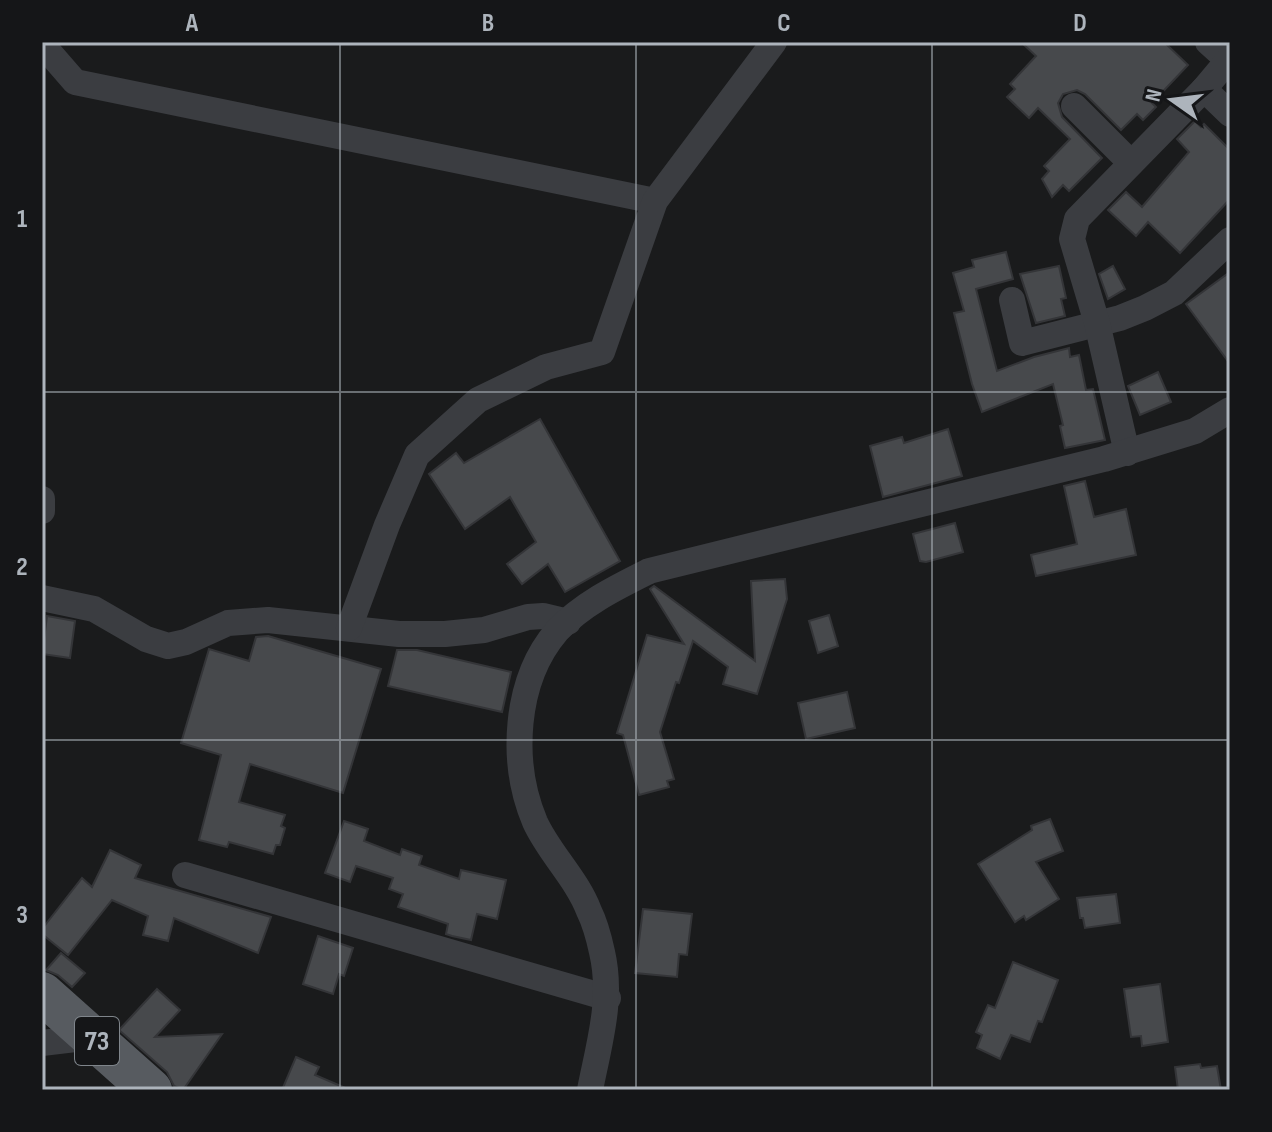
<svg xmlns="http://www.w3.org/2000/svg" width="1272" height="1132" font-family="'Sofia Sans Condensed',sans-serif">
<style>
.building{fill:#47494c;stroke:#343538;stroke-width:2}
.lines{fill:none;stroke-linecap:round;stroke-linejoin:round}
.minor{stroke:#3b3d41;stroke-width:26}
.primary{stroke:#575b60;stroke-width:42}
.grid{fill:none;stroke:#adb4bc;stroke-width:2;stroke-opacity:0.55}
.labels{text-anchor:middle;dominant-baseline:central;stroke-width:8;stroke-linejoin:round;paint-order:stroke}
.shield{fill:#151618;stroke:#7f858b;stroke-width:2}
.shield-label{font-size:28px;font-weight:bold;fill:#adb4bc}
.neatline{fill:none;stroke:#adb4bc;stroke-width:3}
.grid-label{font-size:26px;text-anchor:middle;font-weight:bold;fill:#adb4bc}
</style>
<rect width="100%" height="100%" fill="#1a1b1c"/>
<g class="building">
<path d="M1021 42H1164L1188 65 1152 103 1156 107 1143 120 1137 114 1121 130 1085 94 1077 90 1063 94 1058 103 1062 117 1102 158 1069 191 1063 185 1052 197 1042 179 1049 171 1044 166 1070 139 1038 108 1029 118 1007 97 1015 89 1010 84 1036 56Z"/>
<path d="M1195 121 1201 127 1204 124 1230 150V199L1180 253 1148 222 1136 236 1108 210 1126 192 1142 207 1189 152 1177 139Z"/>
<path d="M1006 252 1013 279 976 289 997 371 1034 357 1069 348 1070 357 1079 355 1086 390 1093 389 1105 440 1065 448 1060 426 1063 425 1053 384 982 412 972 384 954 313 964 311 953 273 974 267 972 260Z"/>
<path d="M1059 266 1066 298 1061 299 1065 316 1036 323 1020 274Z"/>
<path d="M1113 266 1125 289 1108 299 1099 274Z"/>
<path d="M1230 272V364L1186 304Z"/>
<path d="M1158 372 1171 402 1140 415 1128 386Z"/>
<path d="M540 419 620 561 565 592 548 564 522 584 507 564 536 542 510 497 465 529 429 474 456 453 464 463Z"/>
<path d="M948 429 962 476 883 497 870 446 902 437 904 443Z"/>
<path d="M1085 481 1094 517 1126 509 1136 555 1036 576 1031 555 1077 544 1064 486Z"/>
<path d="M955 523 963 552 926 562 920 561 913 534Z"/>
<path d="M785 579 787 599 757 694 723 684 728 667 693 641 679 683 676 682 660 732 674 779 667 781 669 787 639 795 623 735 617 733 647 635 684 644 650 589 654 586 755 661 751 581Z"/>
<path d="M829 615 838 646 818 653 809 621Z"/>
<path d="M47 616 75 621 70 658 42 654Z"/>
<path d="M268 636 381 669 343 793 250 764 239 802 285 815 281 826 285 828 280 845H276L273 854 229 842 227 847 199 840 221 755 181 743 209 649 249 661 256 637Z"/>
<path d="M397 650H417L511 672 502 712 388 686Z"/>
<path d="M847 692 855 728 806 739 798 703Z"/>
<path d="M1050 819 1063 851 1036 862 1059 899 1026 920 1024 916 1015 922 978 864 1032 830 1031 826Z"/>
<path d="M344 821 368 829 364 841 400 855 402 849 422 856 419 865 459 879 461 870 506 880 497 919 477 914 471 940 452 936 446 934 448 924 398 907 403 894 389 889 393 878 356 866 350 882 325 873Z"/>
<path d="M110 850 141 865 135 878 271 917 258 953 174 918 168 941 143 935 148 916 112 900 68 955 42 934V929L82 878 92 887Z"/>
<path d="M1116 894 1120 923 1085 928 1083 918H1080L1077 898Z"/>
<path d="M643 909 692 914 687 955 679 954 677 977 635 973Z"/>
<path d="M318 936 353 948 344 976 339 974 333 994 303 984Z"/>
<path d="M61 953 85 973 72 987 58 975 46 970Z"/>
<path d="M1013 962 1058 980 1042 1022 1038 1021 1030 1042 1011 1035 1000 1059 977 1048 982 1035 976 1032 988 1005 995 1008Z"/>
<path d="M1160 984 1168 1042 1142 1046 1141 1036 1131 1037 1124 989Z"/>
<path d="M157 989 180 1010 155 1037 222 1034 183 1090 174 1086 167 1072 119 1030Z"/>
<path d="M296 1057 319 1067 315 1075 350 1090H282Z"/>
<path d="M1200 1064 1201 1068 1217 1066 1221 1090H1178L1175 1067Z"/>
</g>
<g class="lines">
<g class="minor">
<path d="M1208 42 1228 60"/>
<path d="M42 44 75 82 655 201"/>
<path d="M1204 89 1230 114"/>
<path d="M1074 106 1131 163"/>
<path d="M1012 300 1022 343 1120 318 1145 308 1174 293 1230 240"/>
<path d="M1127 453 1097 323 1072 239 1077 219 1204 89 1230 58"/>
<path d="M42 499V511"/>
<path d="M42 598 94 609 146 639 168 646 186 642 228 623 268 620 399 634H445L484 630 528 617 543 616 568 622"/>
<path d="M349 628 387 525 417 455 478 400 546 367 602 352 655 201 774 42"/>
<path d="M185 875 608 998"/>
<path d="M42 1043 92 1037"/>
<path d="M590 1090C599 1044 613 999 602 952 599 938 595 923 589 911 577 879 549 853 535 822 510 763 514 681 557 631 582 604 617 587 649 571L1104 459 1195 431 1230 410"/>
</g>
<path class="primary" d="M42 993 151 1090"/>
</g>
<path class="grid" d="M340 42V1090M636 42V1090M932 42V1090M42 392H1230M42 740H1230"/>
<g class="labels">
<rect class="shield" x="75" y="1017" width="44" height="48" rx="6"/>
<g class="shield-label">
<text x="97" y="1041">73</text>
</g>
</g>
<rect width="1272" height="1132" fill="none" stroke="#151618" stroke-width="88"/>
<g transform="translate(1172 100) rotate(284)" stroke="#151618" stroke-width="6" paint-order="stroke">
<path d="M0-6L14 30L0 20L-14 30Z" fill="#adb4bc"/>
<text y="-12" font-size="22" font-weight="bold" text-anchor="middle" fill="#adb4bc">N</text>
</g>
<rect x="44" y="44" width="1184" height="1044" class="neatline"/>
<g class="grid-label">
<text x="192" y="31">A</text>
<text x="488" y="31">B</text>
<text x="784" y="31">C</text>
<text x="1080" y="31">D</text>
<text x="22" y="227">1</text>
<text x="22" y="575">2</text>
<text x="22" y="923">3</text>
</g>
</svg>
